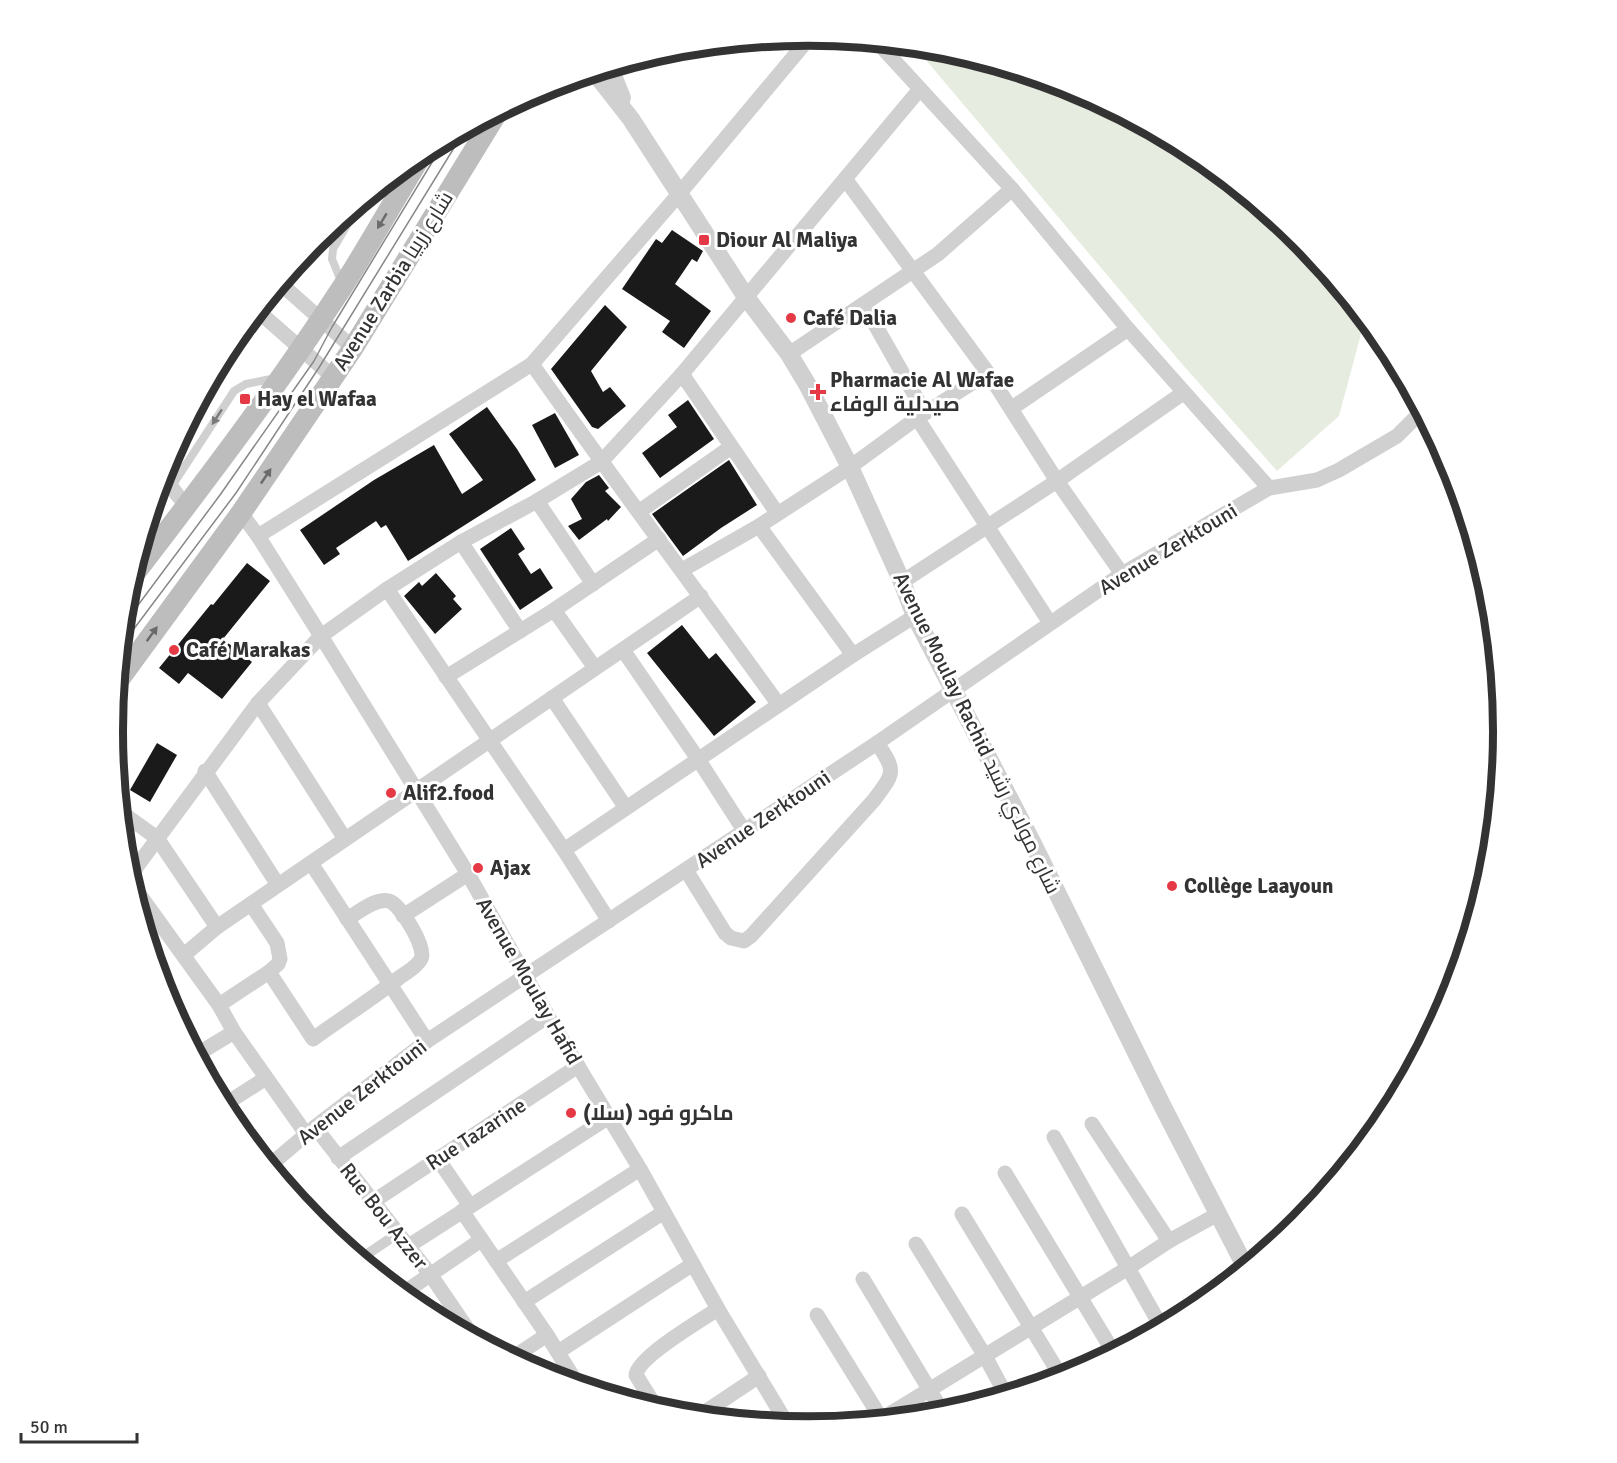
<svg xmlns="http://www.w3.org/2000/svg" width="1617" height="1463" font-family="Signika,Cairo,sans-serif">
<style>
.green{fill:#e6ecdf}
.building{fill:#1a1a1a}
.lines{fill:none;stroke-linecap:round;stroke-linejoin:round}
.service{stroke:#d0d0d0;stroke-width:8}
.pedestrian{stroke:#d0d0d0;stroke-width:10}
.minor{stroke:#d0d0d0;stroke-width:15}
.tertiary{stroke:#d0d0d0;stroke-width:18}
.secondary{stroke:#bdbdbd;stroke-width:21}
.tram{stroke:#888;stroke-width:1.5}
.oneway{fill:#6a6a6a}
.oneway2{fill:#7a7a7a}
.poi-dot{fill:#e63946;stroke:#fff;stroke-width:2}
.labels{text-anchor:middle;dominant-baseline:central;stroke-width:6;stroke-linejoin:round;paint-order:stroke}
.poi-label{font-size:21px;font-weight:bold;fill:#333;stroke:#fff;text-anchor:start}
.street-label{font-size:21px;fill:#333;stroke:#fff}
.rim{fill:none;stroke:#333;stroke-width:8}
</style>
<rect width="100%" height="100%" fill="#fff"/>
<path class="green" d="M915 47 945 49 1075 89 1195 153 1301 240 1365 319 1339 416 1277 471 1182 364Z"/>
<g class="building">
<path d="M672 230 703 251 697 262 692 259 675 284 711 311 684 348 662 332 670 321 622 289 656 239 662 243Z"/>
<path d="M605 305 627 327 591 371 603 392 610 387 626 406 598 429 592 427 551 369Z"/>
<path d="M688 400 714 439 660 478 642 453 677 427 668 415Z"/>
<path d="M487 407 517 449 536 480 408 561 386 525 381 528 376 521 336 548 340 554 324 565 300 530 374 480 434 445 462 494 483 480 449 434Z"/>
<path d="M555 413 579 455 555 468 532 425Z"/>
<path d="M729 460 757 505 721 528 683 556 652 514Z"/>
<path d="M599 475 609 488 605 491 621 507 608 521 607 519 579 540 568 526 582 519 571 499 586 482Z"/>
<path d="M511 528 525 549 518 554 531 574 540 568 553 588 520 610 480 549Z"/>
<path d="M247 563 270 581 223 639 252 662 222 699 188 673 179 684 159 668 211 604 213 605Z"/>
<path d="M436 573 456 596 453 599 462 609 435 634 404 596 419 582 422 586Z"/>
<path d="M682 625 709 659 716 653 756 702 714 736 647 653Z"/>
<path d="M157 743 177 755 150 802 130 790Z"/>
</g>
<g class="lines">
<g class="service">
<path d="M341 281 332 259 333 249 359 205"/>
<path d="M172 486 234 391 246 384 276 378"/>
</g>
<path class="pedestrian" d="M360 1259 397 1234"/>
<g class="minor">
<path d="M878 43 1012 189 1128 329 1269 488"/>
<path d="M846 180 988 373 1057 481 1122 574"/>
<path d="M281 284 353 348"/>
<path d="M864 305 925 413"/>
<path d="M258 311 333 377"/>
<path d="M789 354 938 254 1012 189"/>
<path d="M532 364C613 479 697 591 779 705"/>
<path d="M682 374 777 513"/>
<path d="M1012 408 1128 329"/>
<path d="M917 418 1050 623"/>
<path d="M163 476 186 506"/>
<path d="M537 501 593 584"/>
<path d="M640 511 731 447"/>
<path d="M241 513 258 536 321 636 468 874 548 1016 640 1169 718 1309 788 1425"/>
<path d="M759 526 853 655"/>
<path d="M258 536 532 364 679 194 811 36"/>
<path d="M461 542 520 631"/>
<path d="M682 570 759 526 850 467 917 418 988 373"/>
<path d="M902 582 1057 481 1183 393"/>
<path d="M387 589 564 850 609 921"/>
<path d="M554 610 595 668"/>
<path d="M623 650 698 759 745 832"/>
<path d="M446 677 554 610 659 539"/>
<path d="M552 698 626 808"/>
<path d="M258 703 345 839"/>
<path d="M205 771 278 885"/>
<path d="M121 812 157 838 217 927"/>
<path d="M564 850 853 655 915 616"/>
<path d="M311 863 427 1041"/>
<path d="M686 870 725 933 731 938 744 941 751 936 874 800C894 773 897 772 877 743"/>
<path d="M129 877 258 703 321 636 387 589 461 542 537 501 601 462 682 374 920 89"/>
<path d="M131 883 219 1005 234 1032 306 1134"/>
<path d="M403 916 468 874"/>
<path d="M184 955 217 927 701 596"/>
<path d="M269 972 313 1039C342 1018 372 999 400 977 407 972 417 967 421 959 427 948 400 904 389 901 375 898 359 912 347 919"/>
<path d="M219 1005 269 972 278 964 280 959 277 943 251 904"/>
<path d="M196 1055 234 1032"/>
<path d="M224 1105 266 1078"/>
<path d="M1092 1124 1169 1241"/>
<path d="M315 1127 430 1274 473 1337"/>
<path d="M1054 1137 1162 1328"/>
<path d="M338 1158 548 1016"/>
<path d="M438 1159 470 1206"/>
<path d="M269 1166 315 1127 427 1041 877 743 1122 574 1269 488 1317 480 1339 470 1397 436 1422 411"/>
<path d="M1005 1173 1114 1353"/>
<path d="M374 1201 578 1066"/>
<path d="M462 1211 547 1335 578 1385"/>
<path d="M962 1214 1062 1378"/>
<path d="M916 1244 985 1356 1006 1395"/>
<path d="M407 1247 609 1117"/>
<path d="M496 1261 640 1169"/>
<path d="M863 1279 944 1414"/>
<path d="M402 1294 481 1240"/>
<path d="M524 1302 664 1212"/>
<path d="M817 1315 882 1420"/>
<path d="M558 1352 693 1264"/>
<path d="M512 1358 547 1335"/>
<path d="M657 1409 636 1375C638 1357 701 1320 718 1309"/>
<path d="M699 1416 759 1376"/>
<path d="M880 1420 1128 1268 1169 1241 1218 1214"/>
</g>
<g class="tertiary">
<path d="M610 68 622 98"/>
<path d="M595 73 631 119 746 297 789 354 807 384 850 467 902 582 915 616 1033 844 1162 1105 1246 1268"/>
</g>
<g class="secondary">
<path d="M132 577C205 482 278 386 343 286 371 242 396 197 423 153"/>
<path d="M118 681 241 513 353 348 497 113"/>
</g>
<g class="tram">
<path d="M124 624 220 495 314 361 332 327 445 141"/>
<path d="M121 646 236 493 320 366 465 130"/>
</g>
</g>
<defs><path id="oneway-solid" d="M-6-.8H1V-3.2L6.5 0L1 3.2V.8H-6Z" transform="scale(1.5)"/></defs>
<g class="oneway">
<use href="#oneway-solid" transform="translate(382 221) rotate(121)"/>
<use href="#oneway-solid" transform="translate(266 476) rotate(-56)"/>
<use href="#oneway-solid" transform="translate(152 634) rotate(-54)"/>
</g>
<use class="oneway2" href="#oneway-solid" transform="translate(217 417) rotate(123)"/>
<g class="poi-dot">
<rect x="698" y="234" width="12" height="12" rx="3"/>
<circle cx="791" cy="318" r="6"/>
<path d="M815 383h6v6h6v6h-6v6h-6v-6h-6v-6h6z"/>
<rect x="239" y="393" width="12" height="12" rx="3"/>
<circle cx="174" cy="650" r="6"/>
<circle cx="391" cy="793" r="6"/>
<circle cx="478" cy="868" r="6"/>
<circle cx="1172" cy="886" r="6"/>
<circle cx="571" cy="1113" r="6"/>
</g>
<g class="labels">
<g class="poi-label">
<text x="716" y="240">Diour Al Maliya</text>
<text x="803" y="318">Café Dalia</text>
<text x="830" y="380">Pharmacie Al Wafae<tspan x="830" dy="24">صيدلية الوفاء</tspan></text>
<text x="257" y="399">Hay el Wafaa</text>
<text x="186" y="650">Café Marakas</text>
<text x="403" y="793">Alif2.food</text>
<text x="490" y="868">Ajax</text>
<text x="1184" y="886">Collège Laayoun</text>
<text x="583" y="1113">ماكرو فود (سلا)</text>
</g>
<g class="street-label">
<text transform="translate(393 281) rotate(-58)">Avenue Zarbia شارع زربيا</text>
<text transform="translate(1168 549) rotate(-31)">Avenue Zerktouni</text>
<text transform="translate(977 733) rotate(64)">Avenue Moulay Rachid شارع مولاي رشيد</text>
<text transform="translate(763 819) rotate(-34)">Avenue Zerktouni</text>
<text transform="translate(529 981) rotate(60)">Avenue Moulay Hafid</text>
<text transform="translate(362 1092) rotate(-38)">Avenue Zerktouni</text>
<text transform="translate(476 1134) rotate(-33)">Rue Tazarine</text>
<text transform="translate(384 1216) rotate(52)">Rue Bou Azzer</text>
</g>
</g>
<path d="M0 0H1617V1463H0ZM123 731a685 685 0 1 1 1370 0a685 685 0 1 1-1370 0Z" fill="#fff" fill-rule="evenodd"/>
<path class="rim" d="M123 731a685 685 0 1 1 1370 0a685 685 0 1 1-1370 0Z"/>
<path d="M21 1433v9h116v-9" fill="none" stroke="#333333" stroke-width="3"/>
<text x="30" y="1433" font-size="18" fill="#333333" stroke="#ffffff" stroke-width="4.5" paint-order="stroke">50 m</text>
</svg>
